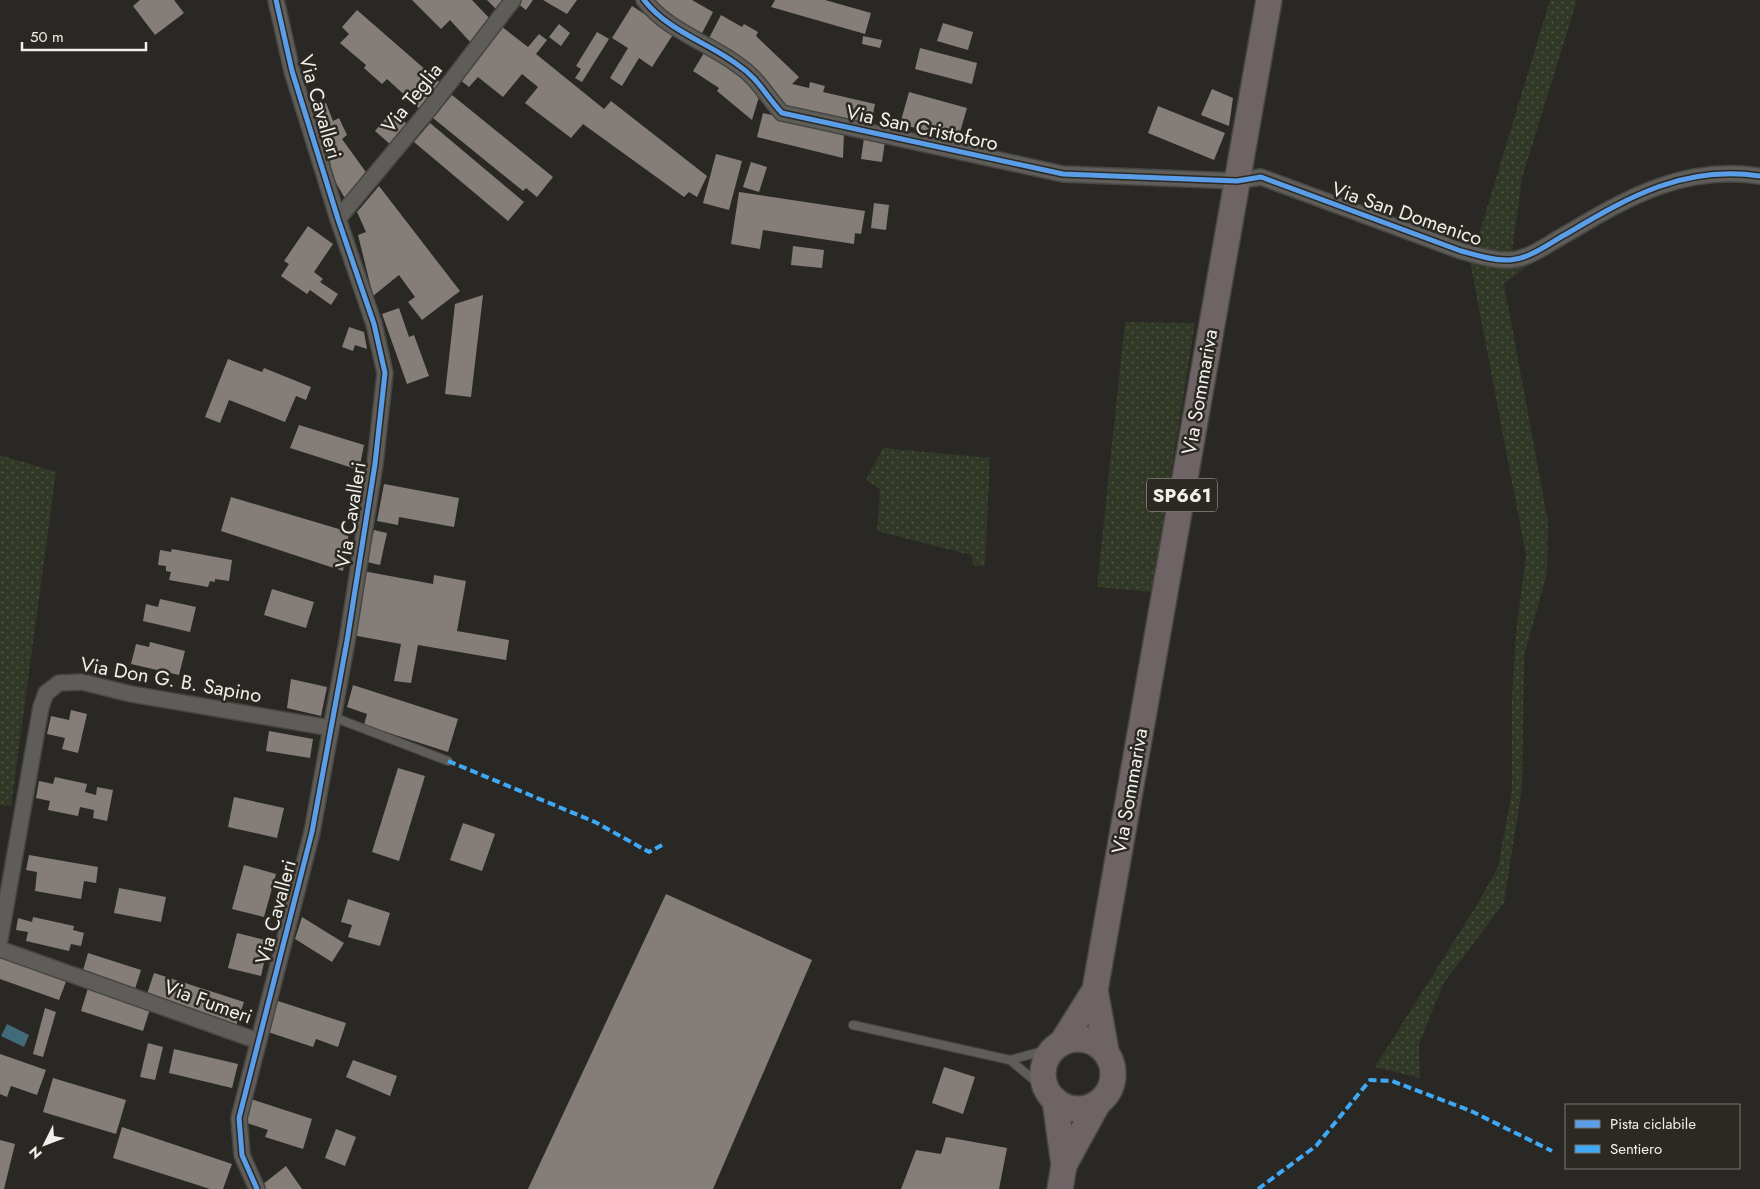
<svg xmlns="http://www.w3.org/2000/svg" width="1760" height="1189" font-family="Jost,sans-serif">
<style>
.grass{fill:url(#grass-dots)}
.water{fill:#436a78}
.building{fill:#857d78}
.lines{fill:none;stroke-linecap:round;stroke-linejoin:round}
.lane-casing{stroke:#484643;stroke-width:10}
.street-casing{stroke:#484643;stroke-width:18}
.primary-casing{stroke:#484643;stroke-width:28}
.lane{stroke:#5e5d5a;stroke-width:8}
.street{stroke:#5e5d5a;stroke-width:15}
.primary{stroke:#6f6465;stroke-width:25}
.quiet{stroke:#3fa9f5;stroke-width:4;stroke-dasharray:8 4;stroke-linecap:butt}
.cycleway-casing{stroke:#2c2923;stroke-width:8}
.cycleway{stroke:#5a9eea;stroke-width:5}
.labels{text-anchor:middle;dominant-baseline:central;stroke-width:5;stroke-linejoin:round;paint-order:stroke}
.shield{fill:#2c2923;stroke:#b7b4b0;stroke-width:1}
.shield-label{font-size:19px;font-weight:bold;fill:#f2f0ec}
.street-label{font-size:20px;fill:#f2f0ec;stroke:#2c2923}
</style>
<defs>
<pattern id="grass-dots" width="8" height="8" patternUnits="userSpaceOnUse" patternTransform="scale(1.25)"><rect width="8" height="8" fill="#313826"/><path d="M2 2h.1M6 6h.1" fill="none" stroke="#4f5546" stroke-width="1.8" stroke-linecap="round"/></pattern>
</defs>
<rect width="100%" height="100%" fill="#2a2825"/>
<g class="grass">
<path d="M1550 0H1577L1522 178 1512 252 1475 248Z"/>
<path d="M1551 247 1504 284 1548 521 1547 573 1524 656 1522 787 1504 903 1443 984 1419 1044 1420 1078 1375 1067 1478 903 1498 867 1512 791V697L1516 633 1526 555 1470 261Z"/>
<path d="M1125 322 1195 323 1152 592 1097 587Z"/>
<path d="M883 448 990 458 985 566H974L971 555 877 531 880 489 866 480Z"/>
<path d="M0 455 56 472 11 806 0 805Z"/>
</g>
<path class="water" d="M7 1024 29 1035 24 1047 1 1036Z"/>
<g class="building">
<path d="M140 0H174L184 13 155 35 133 6Z"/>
<path d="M412 0H472L491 20 473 45 450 20 441 29Z"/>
<path d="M487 0H505L496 9Z"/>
<path d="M518 0H533L526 10 517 3Z"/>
<path d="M543 0H577L567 14Z"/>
<path d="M647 0H692L713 12 700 37Z"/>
<path d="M775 0H825L871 13 865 34 771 7Z"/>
<path d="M632 6 674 33 652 67 639 58 622 86 610 78 628 48 612 38Z"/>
<path d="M357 10 443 85 421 110 387 79 382 84 364 68 366 65 340 43 349 34 342 27Z"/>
<path d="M721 15 742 27 744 24 758 32 756 36 799 77 792 84 809 88 810 82 825 86 823 92 875 104 870 128 784 109 776 101 779 98 742 62 707 42Z"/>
<path d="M943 23 973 32 968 50 937 41Z"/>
<path d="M559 24 570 33 561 46 549 37Z"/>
<path d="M501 26 528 47 539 34 547 40 536 54 604 109 611 101 707 176 697 197 689 192 684 197 583 124 571 138 525 103 538 87 522 74 503 97 478 77 469 87 459 79Z"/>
<path d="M597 32 609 39 582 82 575 78 581 69 576 66Z"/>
<path d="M863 36 882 40 880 48 862 44Z"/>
<path d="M920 48 977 63 972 84 915 69Z"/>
<path d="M704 53 731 68 755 86 759 97 752 120 717 91 719 88 693 71Z"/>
<path d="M1212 89 1233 98 1229 126 1201 115Z"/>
<path d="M909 92 967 108 958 139 900 124Z"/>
<path d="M452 95 553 177 537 197 526 188 523 191 433 118Z"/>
<path d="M326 103 333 121 339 118 347 135 342 139 368 175 347 202 327 167 331 165 311 110Z"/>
<path d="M1158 106 1225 133 1214 160 1148 133Z"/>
<path d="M392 111 408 125 391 145 375 131Z"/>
<path d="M763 113 844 132 843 158 757 137Z"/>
<path d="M430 123 524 202 508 221 414 142Z"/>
<path d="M864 138 885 141 882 162 861 159Z"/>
<path d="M716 154 742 161 729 210 703 203Z"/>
<path d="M751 162 767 167 759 192 743 187Z"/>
<path d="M379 186 460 291 422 320 408 302 415 297 399 275 373 296 358 235 366 232 357 212Z"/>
<path d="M739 192 865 211 861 234 855 233 854 244 763 230 760 249 731 244Z"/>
<path d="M874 203 889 205 886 230 871 228Z"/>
<path d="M308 226 333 244 314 272 323 279 320 282 338 294 331 305 310 290 307 294 281 276 289 264 284 261Z"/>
<path d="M793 246 824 250 822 268 791 265Z"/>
<path d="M483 295 471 397 445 394 455 304Z"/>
<path d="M399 308 409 337 414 335 429 376 407 384 382 314Z"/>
<path d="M349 327 364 332 367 349 355 345 353 351 342 347Z"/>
<path d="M228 359 262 372 264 368 311 387 306 400 296 396 285 422 229 400 220 423 205 417Z"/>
<path d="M299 425 364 445 359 470 290 448Z"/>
<path d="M384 484 459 498 454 527 399 517 398 525 377 521Z"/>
<path d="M231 497 349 532 343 571 221 531Z"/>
<path d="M374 530 387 533 380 565 367 562Z"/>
<path d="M172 549 232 560 229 581 215 579V582L210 581 208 587 169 580 171 572 166 571V566L158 565 160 550 171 552Z"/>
<path d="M363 571 433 584 434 575 466 581 457 631 509 640 506 660 418 645 411 683 394 681 401 644 352 635Z"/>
<path d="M272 589 314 602 306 628 264 615Z"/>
<path d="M160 599 196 607 190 632 143 621 146 604 158 607Z"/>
<path d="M150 642 185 651 179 675 131 664 136 644 149 647Z"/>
<path d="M291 679 327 687 321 716 287 708Z"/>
<path d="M353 685 458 719 448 752 364 725 367 714 347 707Z"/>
<path d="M71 710 87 714 78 753 62 749 65 738 47 734 51 716 69 720Z"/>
<path d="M269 731 313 739 310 758 266 751Z"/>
<path d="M398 768 425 776 399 861 372 852Z"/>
<path d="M55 777 87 784 85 792 96 795 97 787 113 790 107 821 93 818 94 810 80 807 78 816 48 810 50 801 36 798 39 781 53 784Z"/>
<path d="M234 797 284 808 277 838 228 827Z"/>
<path d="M463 823 495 834 482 871 450 860Z"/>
<path d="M29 855 98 867 96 883 84 881 81 899 35 891 37 872 26 870Z"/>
<path d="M244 865 276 874 264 917 232 909Z"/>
<path d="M119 888 166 897 161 922 114 913Z"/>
<path d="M666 894 812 960 713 1189H528Z"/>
<path d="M348 899 390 913 380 946 348 937 352 925 341 922Z"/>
<path d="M33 917 74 926 73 930 84 933 81 946 71 944 69 951 26 941 28 932 16 930 18 918 32 922Z"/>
<path d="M302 917 344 943 332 962 295 939Z"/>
<path d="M237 933 269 941 261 976 228 968Z"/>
<path d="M88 953 141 970 134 992 82 974Z"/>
<path d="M0 955 67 979 59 1000 0 979Z"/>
<path d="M154 973 244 1002 236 1026 146 997Z"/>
<path d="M88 988 150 1009 143 1031 81 1011Z"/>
<path d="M278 1001 346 1023 338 1047 316 1039 313 1047 268 1032Z"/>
<path d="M45 1008 56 1012 43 1057 33 1054Z"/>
<path d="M148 1043 163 1047 155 1080 140 1077Z"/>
<path d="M174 1049 238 1064 232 1088 169 1073Z"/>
<path d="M0 1054 46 1070 37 1095 11 1086 7 1097 0 1094Z"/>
<path d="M353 1060 397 1076 390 1096 346 1077Z"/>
<path d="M944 1067 975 1077 963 1114 932 1103Z"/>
<path d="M53 1078 126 1100 116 1134 43 1112Z"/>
<path d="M251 1099 312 1119 303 1149 265 1137 268 1130 244 1122Z"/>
<path d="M122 1127 232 1164 223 1189H210L113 1158Z"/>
<path d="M336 1129 356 1137 345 1166 325 1158Z"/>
<path d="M946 1137 1007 1148 999 1189H901L916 1150 941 1154Z"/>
<path d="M0 1140 15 1144 4 1189H0Z"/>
<path d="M286 1166 302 1189H265L262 1185Z"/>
</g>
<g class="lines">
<defs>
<g id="lane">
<path d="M333 717 448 761"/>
<path d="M853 1025 1010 1060 1047 1091"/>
<path d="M1010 1060 1054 1048"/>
</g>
<g id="street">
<path d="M644 0C668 31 707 42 738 65 758 78 766 96 782 113L1063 174 1237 181 1261 177 1461 251C1476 255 1494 261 1510 260 1530 259 1551 242 1568 233 1630 196 1685 165 1760 176"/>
<path d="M338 219 431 107 513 0"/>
<path d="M0 939 41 707 46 693 59 683 82 682 131 694 331 728"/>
<path d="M0 949 258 1041"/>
<path d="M257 1189 242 1155 239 1118 312 832 347 641 375 464 385 373 374 324 338 219 292 71 276 0"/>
</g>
<g id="primary">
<circle cx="1078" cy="1074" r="35"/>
<path d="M1063 1041 1095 990"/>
<path d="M1106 1051 1095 990 1269 0"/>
<path d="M1055 1100 1064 1165 1060 1189"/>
<path d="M1064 1165 1098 1103"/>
</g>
</defs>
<use href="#lane" class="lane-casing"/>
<use href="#street" class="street-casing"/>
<use href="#primary" class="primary-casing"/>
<use href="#lane" class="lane"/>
<use href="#street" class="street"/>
<use href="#primary" class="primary"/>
<g class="quiet">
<path d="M448 761 595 822 649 852 662 845"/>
<path d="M1258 1189 1316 1146 1370 1080 1392 1081 1471 1111 1552 1151"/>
</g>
<defs>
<g id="cycleway">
<path d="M644 0C668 31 707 42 738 65 758 78 766 96 782 113L1063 174 1237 181 1261 177 1461 251C1476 255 1494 261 1510 260 1530 259 1551 242 1568 233 1630 196 1685 165 1760 176"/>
<path d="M257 1189 242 1155 239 1118 312 832 347 641 375 464 385 373 374 324 338 219 292 71 276 0"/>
</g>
</defs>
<use href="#cycleway" class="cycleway-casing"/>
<use href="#cycleway" class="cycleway"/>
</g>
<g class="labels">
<rect class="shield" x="1147" y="478.5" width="70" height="33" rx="4"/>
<g class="shield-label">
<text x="1182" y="495">SP661</text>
</g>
<g class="street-label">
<text transform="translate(412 98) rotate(-51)">Via Teglia</text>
<text transform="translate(320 107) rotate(74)">Via Cavalleri</text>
<text transform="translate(922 128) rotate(12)">Via San Cristoforo</text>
<text transform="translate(1407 214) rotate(19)">Via San Domenico</text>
<text transform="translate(1200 392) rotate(-80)">Via Sommariva</text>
<text transform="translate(351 515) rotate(-81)">Via Cavalleri</text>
<text transform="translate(171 680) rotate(10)">Via Don G. B. Sapino</text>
<text transform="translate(1130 791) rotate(-80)">Via Sommariva</text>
<text transform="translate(276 912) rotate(-75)">Via Cavalleri</text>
<text transform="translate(208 1002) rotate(20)">Via Fumeri</text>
</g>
</g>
<rect x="1565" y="1104" width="175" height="65" fill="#2c2923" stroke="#7b7973"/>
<rect x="1575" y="1120" width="25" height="8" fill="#5a9eea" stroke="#7b7973"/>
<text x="1610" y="1129" font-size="15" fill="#f2f0ec">Pista ciclabile</text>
<rect x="1575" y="1145" width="25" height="8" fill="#3fa9f5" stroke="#7b7973"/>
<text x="1610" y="1154" font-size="15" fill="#f2f0ec">Sentiero</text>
<g transform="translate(45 1144) rotate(228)" stroke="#2c2923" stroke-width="4" paint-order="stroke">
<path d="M0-4L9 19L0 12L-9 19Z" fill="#f2f0ec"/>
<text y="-8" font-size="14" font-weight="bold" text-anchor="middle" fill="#f2f0ec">N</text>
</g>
<path d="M22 42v8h124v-8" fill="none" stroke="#f2f0ec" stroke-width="2.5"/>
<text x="30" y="42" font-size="15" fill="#f2f0ec" stroke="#2c2923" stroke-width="4" paint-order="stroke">50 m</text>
</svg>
